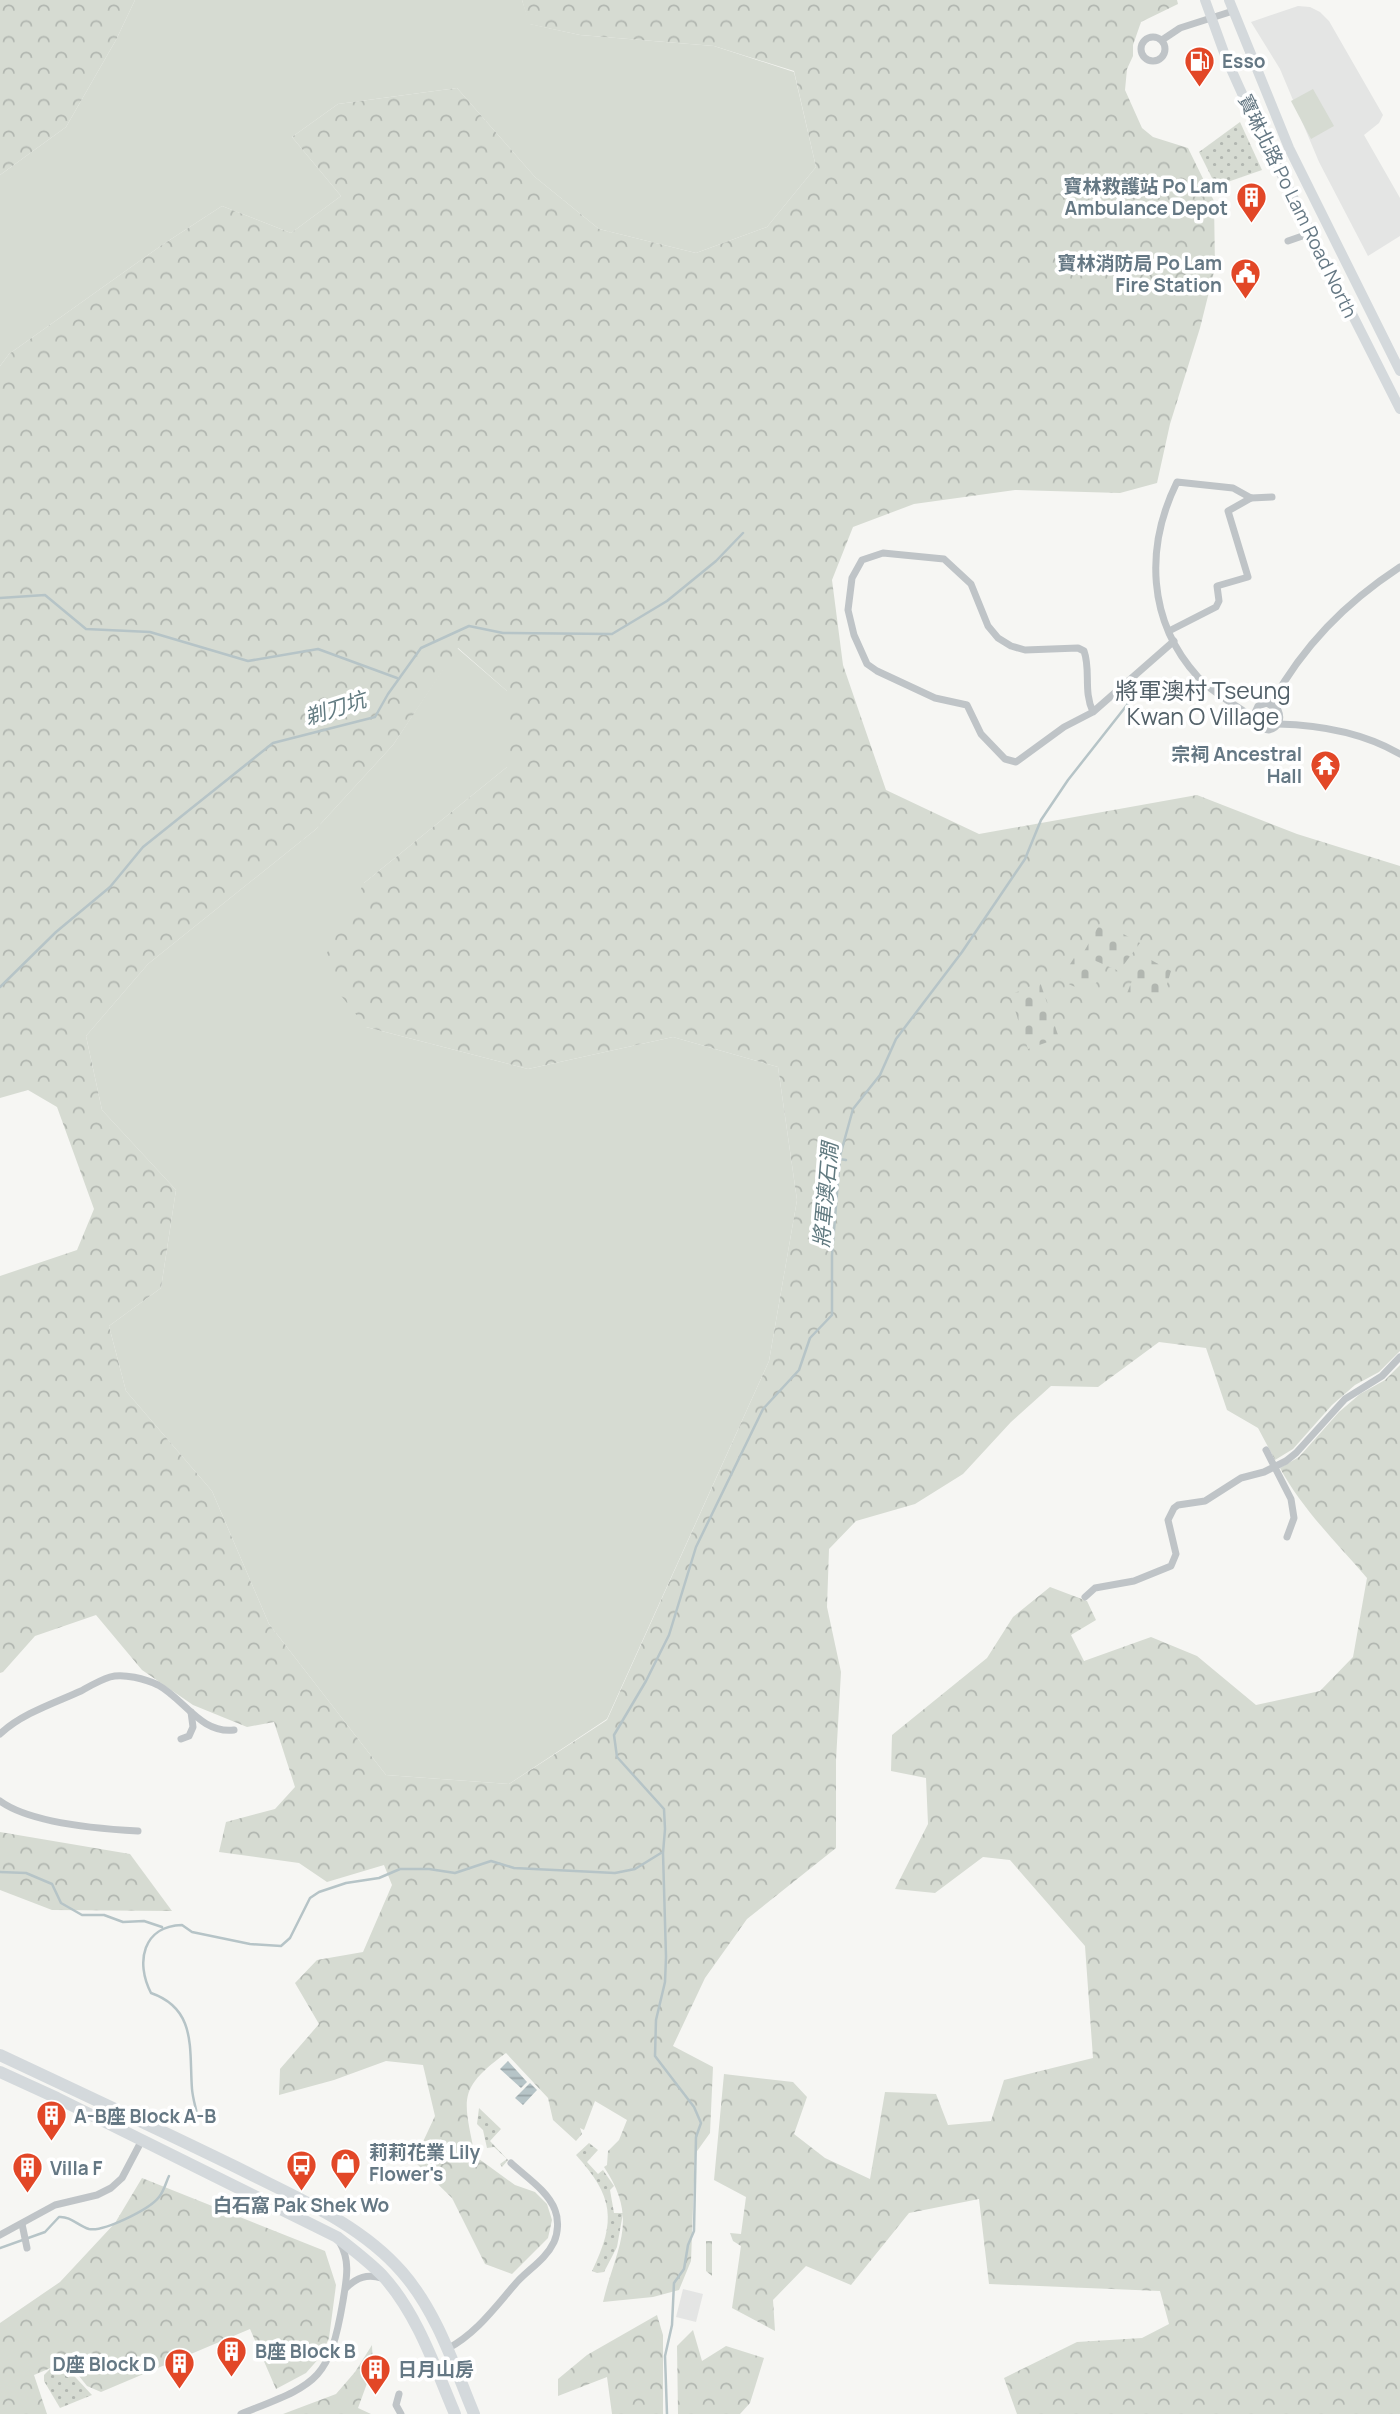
<svg xmlns="http://www.w3.org/2000/svg" width="1400" height="2414" font-family="Manrope,'Noto Sans TC',sans-serif">
<style>
.built{fill:#e4e5e4}
.grass{fill:#d6dbd2}
.forest{fill:url(#forest-crowns);fill-rule:evenodd}
.cemetery{fill:url(#cemetery-stones)}
.park{fill:url(#park-dots)}
.water{fill:url(#water-rules)}
.lines{fill:none;stroke-linecap:round;stroke-linejoin:round}
.stream{stroke:#b6c4c7;stroke-width:2.5}
.minor{stroke:#bfc4c7;stroke-width:7}
.secondary{stroke:#d4d9dc;stroke-width:10}
.primary{stroke:#d4d9dc;stroke-width:12}
.labels{text-anchor:middle;dominant-baseline:central;stroke-width:7;stroke-linejoin:round;paint-order:stroke}
.poi-label{font-size:19px;font-weight:bold;fill:#657884;stroke:#fff;text-anchor:start}
.street-label{font-size:19px;fill:#657884;stroke:#fff}
.water-label{font-size:21px;font-style:italic;fill:#617a80;stroke:#fff}
.quarter-label{font-size:23px;fill:#536169;stroke:#fff}
</style>
<defs>
<pattern id="forest-crowns" width="20" height="18" patternUnits="userSpaceOnUse" patternTransform="scale(1.75)"><rect width="20" height="18" fill="#d6dbd2"/><path d="M2 6a3 3 0 1 1 6 0M12 15a3 3 0 1 1 6 0" fill="none" stroke="#b1b6b0"/></pattern>
<pattern id="cemetery-stones" width="16" height="16" patternUnits="userSpaceOnUse" patternTransform="scale(1.75)"><rect width="16" height="16" fill="#d6dbd2"/><path d="M2 7V4a2 2 0 0 1 4 0v3zM10 15v-3a2 2 0 0 1 4 0v3z" fill="#b1b6b0"/></pattern>
<pattern id="park-dots" width="8" height="8" patternUnits="userSpaceOnUse" patternTransform="scale(1.75)"><rect width="8" height="8" fill="#d6dbd2"/><path d="M2 2h.1M6 6h.1" fill="none" stroke="#b1b6b0" stroke-width="1.8" stroke-linecap="round"/></pattern>
<pattern id="water-rules" width="6" height="5" patternUnits="userSpaceOnUse" patternTransform="scale(1.75)"><rect width="6" height="5" fill="#b6c4c7"/><path d="M0 2.5h6" fill="none" stroke="#98a4a7"/></pattern>
</defs>
<rect width="100%" height="100%" fill="#f6f6f3"/>
<g class="built">
<path d="M1298 6 1310 7 1320 12 1329 21 1383 115 1379 123 1364 135 1400 198V236L1368 256 1319 162 1280 69 1251 22Z"/>
<path d="M683 2289 703 2294 696 2322 676 2317Z"/>
</g>
<g class="grass">
<path d="M135 0H522L530 24 580 35 714 46 794 72 816 167 767 227 696 253 599 229 535 177 457 88 338 104 292 137 341 196 291 233 222 206 162 245 9 354 0 366V175L66 127 116 40Z"/>
<path d="M1313 89 1334 126 1311 139 1291 101Z"/>
<path d="M457 648 507 691V767L364 883 366 1027 528 1069 673 1037 778 1067 797 1200 769 1361 607 1719 509 1784 386 1775 269 1624 212 1491 126 1391 109 1326 161 1288 176 1190 102 1110 86 1036 148 964 315 830 393 745Z"/>
</g>
<g class="forest">
<path d="M0 0H135L116 40 66 127 0 175Z"/>
<path d="M522 0H1177L1178 4 1141 22 1133 45V56L1127 69 1125 90 1142 128 1153 137 1188 148 1214 201 1215 268 1200 328 1170 424 1157 483 1120 493 1015 490 914 504 853 527 832 580 843 665 886 790 979 834 1197 795 1297 834 1400 866V1351L1379 1372 1355 1385 1332 1405 1293 1449 1275 1460 1258 1428 1227 1410 1206 1348 1159 1342 1098 1387 1051 1386 1011 1422 963 1474 915 1504 856 1521 829 1549 827 1607 841 1672 836 1760V1848L747 1919 705 1978 673 2046 713 2067 710 2133 695 2154 691 2261 679 2290 653 2297 603 2302C616 2247 640 2221 604 2167L607 2165 608 2151 619 2140 627 2120 595 2101 584 2130 580 2128 582 2134 576 2141 553 2120 548 2098 506 2053C456 2090 464 2099 475 2156L515 2185 535 2192 547 2204 552 2220 548 2238 512 2274 485 2264 452 2198 414 2161 435 2116 423 2065 386 2061 334 2080 279 2095 280 2069 319 2024 295 1983 317 1960 363 1952 392 1885 384 1865 327 1882 299 1863 219 1852 226 1822 275 1809 295 1787 274 1722 247 1727 193 1705 142 1670 96 1615 35 1636 3 1672 0 1673V1276L77 1250 94 1209 57 1107 28 1090 0 1098V366L9 354 162 245 222 206 291 233 341 196 292 137 338 104 457 88 535 177 599 229 696 253 767 227 816 167 794 71 714 46 580 35 529 24ZM458 648 507 691V767L364 883 319 968 366 1027 528 1069 673 1037 778 1067 797 1200 769 1361 607 1720 509 1784 386 1775 269 1624 212 1491 126 1391 109 1326 161 1288 176 1190 102 1110 86 1036 148 964 315 830 393 745Z"/>
<path d="M1400 1365V2414H1017L1004 2378 1077 2342 1142 2338 1169 2324 1160 2291 989 2284 979 2199 909 2213 851 2285 806 2266 773 2300 775 2331 732 2308 741 2246 733 2241 730 2233 741 2234 746 2197 714 2180 724 2074 793 2082 807 2097 794 2134 825 2158 870 2179 885 2092 936 2094 948 2125 991 2121 1004 2080 1093 2058 1085 1946 1010 1860 983 1857 935 1893 895 1889 928 1824 926 1778 891 1771 892 1735 987 1658 1013 1617 1050 1587 1087 1601 1096 1620 1071 1635 1084 1661 1151 1637 1197 1656 1256 1705 1320 1691 1353 1657 1367 1578C1337 1543 1302 1509 1280 1468L1299 1457 1339 1412 1360 1394 1385 1380Z"/>
<path d="M0 1832 130 1854 172 1911 52 1910 0 1890Z"/>
<path d="M142 2178 325 2251 336 2285 329 2338 321 2356 306 2373 276 2389 250 2329 101 2392 87 2386 67 2361 34 2375 47 2414H0V2323L60 2282 115 2223Z"/>
<path d="M706 2241H712V2276L706 2271Z"/>
<path d="M657 2315 663 2335V2414H612L607 2377 558 2396V2379L587 2355Z"/>
<path d="M693 2330 702 2361 726 2346 764 2358 750 2403 740 2414H678L677 2346Z"/>
<path d="M372 2345 373 2367 358 2408 371 2414H283L336 2394 355 2372Z"/>
</g>
<g class="cemetery">
<path d="M1101 922 1140 943 1119 971 1082 955Z"/>
<path d="M1142 955 1171 971 1164 994 1126 996Z"/>
<path d="M1074 958 1100 978 1088 993 1060 980Z"/>
<path d="M1040 982 1059 1038 1028 1049 1010 995Z"/>
</g>
<g class="park">
<path d="M1240 122 1262 170 1216 186 1199 152Z"/>
<path d="M479 2108 501 2129 490 2141 508 2160 502 2167 500 2164 507 2159 494 2147 487 2148 483 2130 477 2124Z"/>
<path d="M589 2143 598 2150 587 2162 598 2174 603 2170 614 2186 610 2190 614 2213H623L617 2247 604 2272 597 2273 592 2271C617 2220 613 2196 576 2155Z"/>
<path d="M63 2364 92 2395 60 2408 44 2381V2375L52 2367Z"/>
</g>
<g class="water">
<path d="M508 2061 527 2082 521 2088 500 2069Z"/>
<path d="M530 2083 537 2090 523 2105 515 2098Z"/>
</g>
<g class="lines">
<g class="stream">
<path d="M0 598 45 595 86 629 150 632 248 661 318 649 397 678"/>
<path d="M0 987 56 932 110 887 143 847 273 743 375 717 388 694 421 648 469 626 503 633 612 634 667 601 716 561 743 533"/>
<path d="M826 1157 846 1160"/>
<path d="M0 1872 26 1873 52 1884 61 1903 82 1915H104L123 1922 144 1921 162 1927"/>
<path d="M198 2121C197 2110 193 2101 192 2089 189 2049 197 2009 151 1993 135 1962 143 1926 182 1925L192 1932 250 1944 281 1946 290 1938 310 1898 319 1892 346 1883 379 1878 400 1869H429L455 1873 491 1861 514 1868 615 1873 635 1869 661 1853"/>
<path d="M0 2248 45 2232 59 2217C71 2216 78 2226 89 2229 104 2232 150 2209 159 2197 164 2191 166 2182 169 2176"/>
<path d="M667 2414 665 2356 672 2325 674 2283 684 2269 688 2245 694 2231 696 2137 701 2123 694 2107 655 2056 656 2020 665 1982 666 1957 663 1853 665 1829 664 1809 617 1757 614 1735 646 1681 669 1635 696 1547 763 1409 799 1370 810 1338 832 1315V1255L840 1156 853 1109 880 1075 896 1039 962 952 1025 859 1041 820 1068 780 1138 691"/>
</g>
<g class="minor">
<circle cx="1153" cy="49" r="12"/>
<path d="M1162 40 1180 28 1233 11"/>
<path d="M1288 241 1311 233"/>
<path d="M1169 631 1216 607 1219 601 1217 586 1248 577 1228 511 1251 498"/>
<path d="M1271 704C1303 646 1345 603 1400 567"/>
<path d="M1093 712C1083 691 1091 670 1084 651L1078 648 1025 650 1011 646 998 638 988 626 971 584 944 559 883 553 862 560 852 578 848 610 854 635 867 664 877 671 935 698 967 705 981 734 1005 759 1016 762 1064 727 1093 712 1174 641"/>
<path d="M1253 717 1258 706 1267 703 1278 710C1282 719 1279 727 1269 730L1258 728C1254 723 1253 718 1249 715 1232 702 1213 694 1198 677 1147 621 1145 547 1177 482L1233 488 1251 498 1272 497"/>
<path d="M1278 724C1321 725 1362 732 1400 754"/>
<path d="M1266 1450 1291 1499 1294 1518 1287 1537"/>
<path d="M1085 1597 1095 1588 1134 1581 1171 1566 1176 1554 1168 1520 1174 1508 1178 1505 1205 1501 1241 1478 1264 1472 1286 1461 1296 1453 1345 1399 1382 1376 1400 1357"/>
<path d="M0 1734C21 1714 54 1703 81 1691 90 1686 100 1680 110 1677 123 1673 146 1679 158 1685 184 1699 201 1734 234 1730"/>
<path d="M181 1739 189 1736 193 1727 191 1712"/>
<path d="M0 1801C30 1823 101 1829 138 1831"/>
<path d="M22 2224 27 2248"/>
<path d="M0 2235 55 2205 97 2195 111 2188 122 2178 142 2140"/>
<path d="M346 2288C357 2277 367 2274 382 2278"/>
<path d="M447 2349C477 2333 495 2307 517 2282 529 2269 546 2259 554 2242 558 2233 559 2220 555 2210 548 2191 526 2177 511 2163"/>
<path d="M399 2394 396 2405 401 2414"/>
<path d="M241 2414C315 2384 329 2384 343 2301 346 2281 351 2262 340 2243"/>
</g>
<g class="secondary">
<path d="M1205 0 1226 58 1254 120 1400 409"/>
<path d="M1229 0 1289 148 1400 371"/>
</g>
<g class="primary">
<path d="M0 2055C79 2092 158 2129 236 2167 293 2196 360 2223 402 2272 437 2312 454 2366 474 2414"/>
<path d="M0 2072 57 2098 337 2237C352 2249 368 2261 382 2275 417 2313 435 2367 455 2414"/>
</g>
</g>
<defs>
<symbol id="fuel-pin" viewBox="-11 -11 22 30"><path d="M0 17L-7.5 6A9.5 9.5 0 1 1 7.5 6Z" fill="#e24727" stroke="#fff"/><path d="M-5.5-6h7V0h2V4h1.3V-2.5L3-4.5l.8-.8L6-3V5H2.5V1h-1V6h-7ZM-4.2-4.7v3.2H.2V-4.7Z" fill="#fff"/></symbol>
<symbol id="building-pin" viewBox="-11 -11 22 30"><path d="M0 17L-7.5 6A9.5 9.5 0 1 1 7.5 6Z" fill="#e24727" stroke="#fff"/><path d="M-4-6H4V6H1V3H-1V6H-4ZM-2.5-4.3h1.7v1.8h-1.7ZM.8-4.3h1.7v1.8H.8ZM-2.5-1h1.7V.8h-1.7ZM.8-1h1.7V.8H.8Z" fill="#fff"/></symbol>
<symbol id="civic-pin" viewBox="-11 -11 22 30"><path d="M0 17L-7.5 6A9.5 9.5 0 1 1 7.5 6Z" fill="#e24727" stroke="#fff"/><path d="M-.6-6.5H3V-4.5H.6V-3L4-1V1h2V6H-6V1h2V-1L-.6-3ZM-1.2 2.5V6h2.4V2.5Z" fill="#fff"/></symbol>
<symbol id="temple-pin" viewBox="-11 -11 22 30"><path d="M0 17L-7.5 6A9.5 9.5 0 1 1 7.5 6Z" fill="#e24727" stroke="#fff"/><path d="M0-6L5-2H3V0L6.5 2.5H4V6H1.5V3h-3V6H-4V2.5H-6.5L-3 0V-2H-5Z" fill="#fff"/></symbol>
<symbol id="shop-pin" viewBox="-11 -11 22 30"><path d="M0 17L-7.5 6A9.5 9.5 0 1 1 7.5 6Z" fill="#e24727" stroke="#fff"/><path d="M-5-2.5h2.3a2.7 3.5 0 0 1 5.4 0H5L5.5 6h-11ZM-1.5-2.5h3a1.5 2.3 0 0 0-3 0Z" fill="#fff"/></symbol>
<symbol id="bus-pin" viewBox="-11 -11 22 30"><path d="M0 17L-7.5 6A9.5 9.5 0 1 1 7.5 6Z" fill="#e24727" stroke="#fff"/><path d="M-5-6H5V4H4V6H2V4H-2V6H-4V4H-5ZM-3.5-4V0h7V-4ZM-3.5 1.2v1.5H-2V1.2ZM2 1.2v1.5H3.5V1.2Z" fill="#fff"/></symbol>
</defs>
<g fill-rule="evenodd">
<use href="#fuel-pin" x="1182" y="44" width="35" height="47"/>
<use href="#building-pin" x="1234" y="180" width="35" height="47"/>
<use href="#civic-pin" x="1228" y="256" width="35" height="47"/>
<use href="#temple-pin" x="1308" y="748" width="35" height="47"/>
<use href="#building-pin" x="34" y="2098" width="35" height="47"/>
<use href="#shop-pin" x="328" y="2146" width="35" height="47"/>
<use href="#bus-pin" x="284" y="2148" width="35" height="47"/>
<use href="#building-pin" x="10" y="2150" width="35" height="47"/>
<use href="#building-pin" x="214" y="2334" width="35" height="47"/>
<use href="#building-pin" x="162" y="2346" width="35" height="47"/>
<use href="#building-pin" x="358" y="2352" width="35" height="47"/>
</g>
<g class="labels">
<g class="poi-label">
<text x="1222" y="61">Esso</text>
<text x="1228" y="186" text-anchor="end">寶林救護站 Po Lam<tspan x="1228" dy="22">Ambulance Depot</tspan></text>
<text x="1222" y="263" text-anchor="end">寶林消防局 Po Lam<tspan x="1222" dy="22">Fire Station</tspan></text>
<text x="1302" y="754" text-anchor="end">宗祠 Ancestral<tspan x="1302" dy="22">Hall</tspan></text>
<text x="74" y="2116">A-B座 Block A-B</text>
<text x="369" y="2152">莉莉花業 Lily<tspan x="369" dy="22">Flower's</tspan></text>
<text x="50" y="2168">Villa F</text>
<text x="301" y="2205" text-anchor="middle">白石窩 Pak Shek Wo</text>
<text x="255" y="2351">B座 Block B</text>
<text x="156" y="2364" text-anchor="end">D座 Block D</text>
<text x="398" y="2369">日月山房</text>
</g>
<g class="street-label">
<text transform="translate(1298 206) rotate(64)">寶琳北路 Po Lam Road North</text>
</g>
<g class="water-label">
<text transform="translate(335 708) rotate(-18)">剃刀坑</text>
<text transform="translate(825 1195) rotate(-85)">將軍澳石澗</text>
</g>
<g class="quarter-label">
<text x="1203" y="690">將軍澳村 Tseung<tspan x="1203" dy="26">Kwan O Village</tspan></text>
</g>
</g>
</svg>
